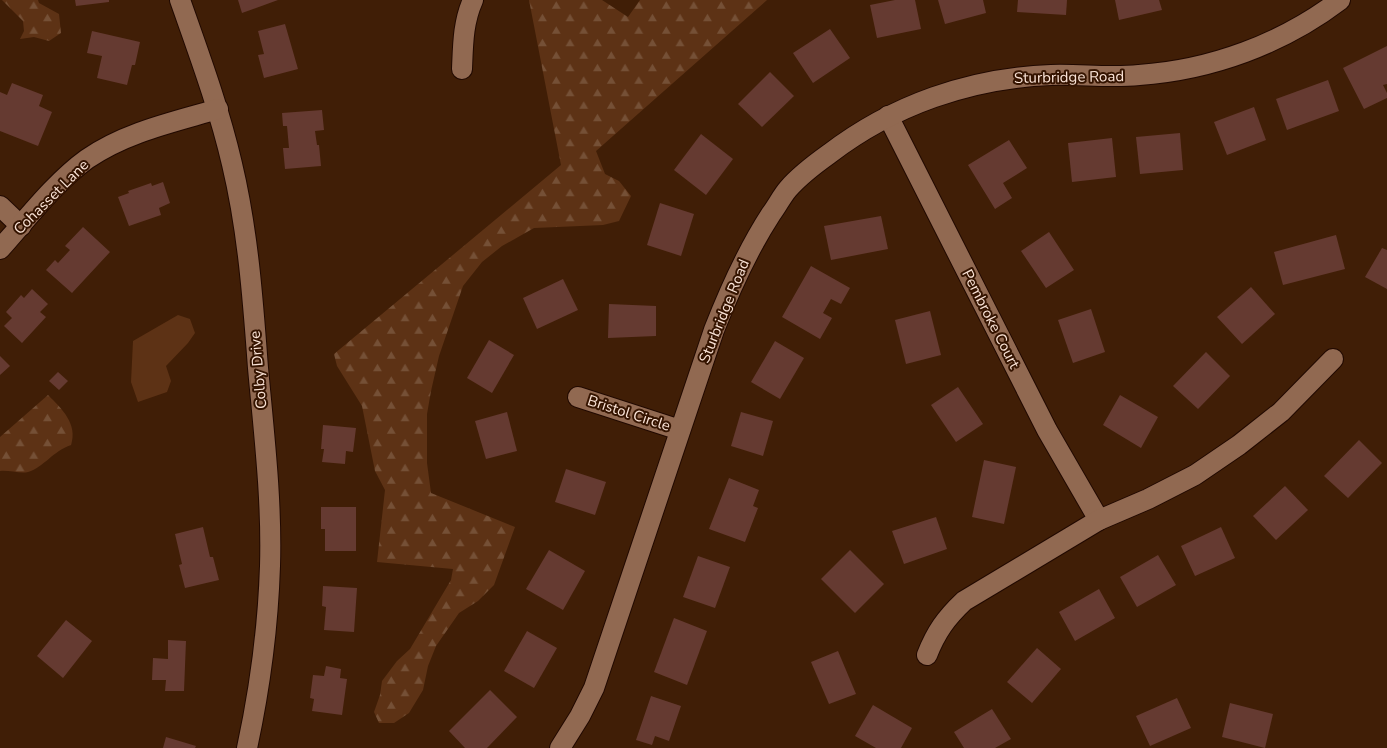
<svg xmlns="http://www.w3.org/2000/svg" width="1387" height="748" font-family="'Nunito Sans',sans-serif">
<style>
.forest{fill:url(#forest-firs)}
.green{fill:#5d3215}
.building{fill:#653a31}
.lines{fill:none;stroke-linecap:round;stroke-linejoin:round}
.minor-casing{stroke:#210900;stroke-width:22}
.minor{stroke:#916951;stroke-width:20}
.labels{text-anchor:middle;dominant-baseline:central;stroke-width:4;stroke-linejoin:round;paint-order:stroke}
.street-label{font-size:15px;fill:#fbe4d7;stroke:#351400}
</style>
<defs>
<pattern id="forest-firs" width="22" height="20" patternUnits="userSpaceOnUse" patternTransform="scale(1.25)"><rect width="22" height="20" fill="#5d3215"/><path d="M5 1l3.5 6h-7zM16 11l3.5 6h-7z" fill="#755036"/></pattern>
</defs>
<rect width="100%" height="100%" fill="#401e06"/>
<g class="forest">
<path d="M2 0H38L39 3 59 14 61 33 49 41 34 37 20 39 24 31 23 21Z"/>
<path d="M529 0H602L628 17 640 0H767L596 151 605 174 619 181 631 196 619 221 603 225 534 228 502 246 482 262 463 286 439 356 431 391 427 414V463L431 493 515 527 494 585 478 601 459 613 436 646 428 666 423 690 409 713 394 723H379L374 712 380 695 382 681 397 661 410 649 451 580 453 569 377 562 385 490 375 471 362 406 337 366 334 354 561 165Z"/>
<path d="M48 395C62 409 78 424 71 445 53 451 44 467 28 472 21 474 9 470 0 471V437Z"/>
</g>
<path class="green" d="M178 315 190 319 195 333 188 343 166 366 171 381 167 392 138 402 131 382 133 341Z"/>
<g class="building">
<path d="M75 0H109V2L76 6Z"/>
<path d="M238 0H278L242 13Z"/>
<path d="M895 0H915L921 29 877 38 870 5Z"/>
<path d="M938 0H983L986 13 945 24Z"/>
<path d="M1018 0H1067L1066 15 1017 12Z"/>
<path d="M1115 0H1159L1162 10 1119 20Z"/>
<path d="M285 24 298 69 264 78 258 55 264 54 258 31Z"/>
<path d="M830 29 850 58 813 83 793 53Z"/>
<path d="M92 31 140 42 135 65H132L127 85 97 78 102 56 87 53Z"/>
<path d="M1387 46V84L1383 85 1387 93V98L1364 109 1343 68Z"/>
<path d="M770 72 794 96 762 127 738 104Z"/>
<path d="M1328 80 1339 111 1287 130 1276 99Z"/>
<path d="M12 83 43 95 39 106 52 112 38 146 0 131V92L7 95Z"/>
<path d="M1254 107 1266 140 1227 155 1214 122Z"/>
<path d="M322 110 324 130 315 131 317 145H319L321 166 285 169 283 148H289L287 126H283L282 113Z"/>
<path d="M1180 133 1183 170 1140 174 1136 137Z"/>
<path d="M701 134 733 159 706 195 674 170Z"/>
<path d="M1112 138 1116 177 1072 182 1068 143Z"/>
<path d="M1009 140 1027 168 1003 183 1012 198 995 209 968 165Z"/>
<path d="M163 182 170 203 159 208 161 215 129 226 118 197 129 193 128 191 151 183 152 186Z"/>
<path d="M660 203 694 214 681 256 647 245Z"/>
<path d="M881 216 888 249 831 260 824 226Z"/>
<path d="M83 227 110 252 72 293 46 270 55 260 58 263 70 250 65 246Z"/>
<path d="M1049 232 1074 270 1046 288 1021 251Z"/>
<path d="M1336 235 1345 269 1283 285 1274 252Z"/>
<path d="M1382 248 1387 250V289L1365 277Z"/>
<path d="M811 266 850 288 841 304 831 299 823 313 832 318 820 339 782 317Z"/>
<path d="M563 279 578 310 537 329 523 298Z"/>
<path d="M1251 287 1275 314 1242 344 1217 317Z"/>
<path d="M32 289 48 304 40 312 46 317 22 343 4 326 12 318 6 312 21 295 24 298Z"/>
<path d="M609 304 656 306V336L608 338Z"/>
<path d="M1091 309 1105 352 1073 363 1058 320Z"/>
<path d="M930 311 941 355 906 364 895 320Z"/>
<path d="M489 340 514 355 492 393 467 378Z"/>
<path d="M775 341 804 358 780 399 751 382Z"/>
<path d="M1206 352 1230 376 1198 409 1173 386Z"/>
<path d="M0 356 10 366 0 375Z"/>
<path d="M58 372 68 381 59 390 49 381Z"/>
<path d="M958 387 983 424 956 442 931 405Z"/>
<path d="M1120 395 1158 417 1141 448 1103 425Z"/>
<path d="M507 412 517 451 486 459 475 421Z"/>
<path d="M741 412 773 421 763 456 731 446Z"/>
<path d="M323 425 356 428 353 452 346 451 345 464 322 462 324 449H321Z"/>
<path d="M1359 440 1382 463 1348 498 1324 476Z"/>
<path d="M984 460 1016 467 1004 524 972 517Z"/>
<path d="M566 469 606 482 595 515 555 502Z"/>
<path d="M729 478 759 490 753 506 758 508 745 542 709 529Z"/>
<path d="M1285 486 1308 510 1276 540 1253 516Z"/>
<path d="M321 507H356V551H325V529H321Z"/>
<path d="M936 517 947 549 904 564 892 531Z"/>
<path d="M203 527 210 557H213L219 580 185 588 179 565 182 564 175 534Z"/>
<path d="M1221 527 1235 558 1195 576 1181 546Z"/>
<path d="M549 550 585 571 563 610 526 589Z"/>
<path d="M850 550 884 584 855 613 821 579Z"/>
<path d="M1158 555 1176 585 1137 607 1120 577Z"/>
<path d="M698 556 730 567 715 608 683 597Z"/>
<path d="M323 586 357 588 354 632 324 630 326 607 322 606Z"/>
<path d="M1099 589 1115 618 1075 641 1059 612Z"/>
<path d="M674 618 707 631 687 685 654 672Z"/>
<path d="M66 620 92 641 63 678 37 656Z"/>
<path d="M527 631 557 648 534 688 504 671Z"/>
<path d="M168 640 186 641 184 691H165L166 680H152L153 658 168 659Z"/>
<path d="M1037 648 1061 669 1032 703 1007 682Z"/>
<path d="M838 651 856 694 829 704 811 662Z"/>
<path d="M326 666 341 669 340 678 347 679 342 715 312 711 314 699 310 698 313 675 324 676Z"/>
<path d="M490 690 517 717 487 748H465L449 731Z"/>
<path d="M651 696 681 706 669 741 655 736 652 745 636 740Z"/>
<path d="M1177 698 1191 728 1150 746 1136 716Z"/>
<path d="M1230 703 1273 714 1265 748 1222 737Z"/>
<path d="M873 705 912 728 901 748H876L855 736Z"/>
<path d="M992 709 1011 739 995 748H964L954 732Z"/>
<path d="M166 737 196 746 195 748H163Z"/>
</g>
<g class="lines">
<defs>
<g id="minor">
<path d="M180 0C199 54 219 108 232 164 248 231 253 300 258 368 264 434 272 500 270 566 268 628 260 688 247 748"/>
<path d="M462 69C463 45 463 22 473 0"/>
<path d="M888 116 1047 430 1099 520"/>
<path d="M0 206 21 226"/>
<path d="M0 249C26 220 55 182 87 159 126 132 174 122 218 109"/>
<path d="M578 397 680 430"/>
<path d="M927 655C936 632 946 618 964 601L1099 520 1148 499 1195 475 1239 445 1281 412 1333 359"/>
<path d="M560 748 580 716 594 688 714 330C730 289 747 251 771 214 777 206 782 196 788 189 800 175 815 164 829 154 893 105 970 78 1051 75 1080 74 1110 78 1139 75 1211 70 1282 44 1340 0"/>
</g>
</defs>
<use href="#minor" class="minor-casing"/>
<use href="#minor" class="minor"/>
</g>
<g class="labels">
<g class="street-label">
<text transform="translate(1069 77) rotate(-1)">Sturbridge Road</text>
<text transform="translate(51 197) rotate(-45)">Cohasset Lane</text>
<text transform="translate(724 311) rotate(-68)">Sturbridge Road</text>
<text transform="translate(991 319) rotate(63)">Pembroke Court</text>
<text transform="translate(258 370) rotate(-95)">Colby Drive</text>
<text transform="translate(629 413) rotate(18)">Bristol Circle</text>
</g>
</g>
</svg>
